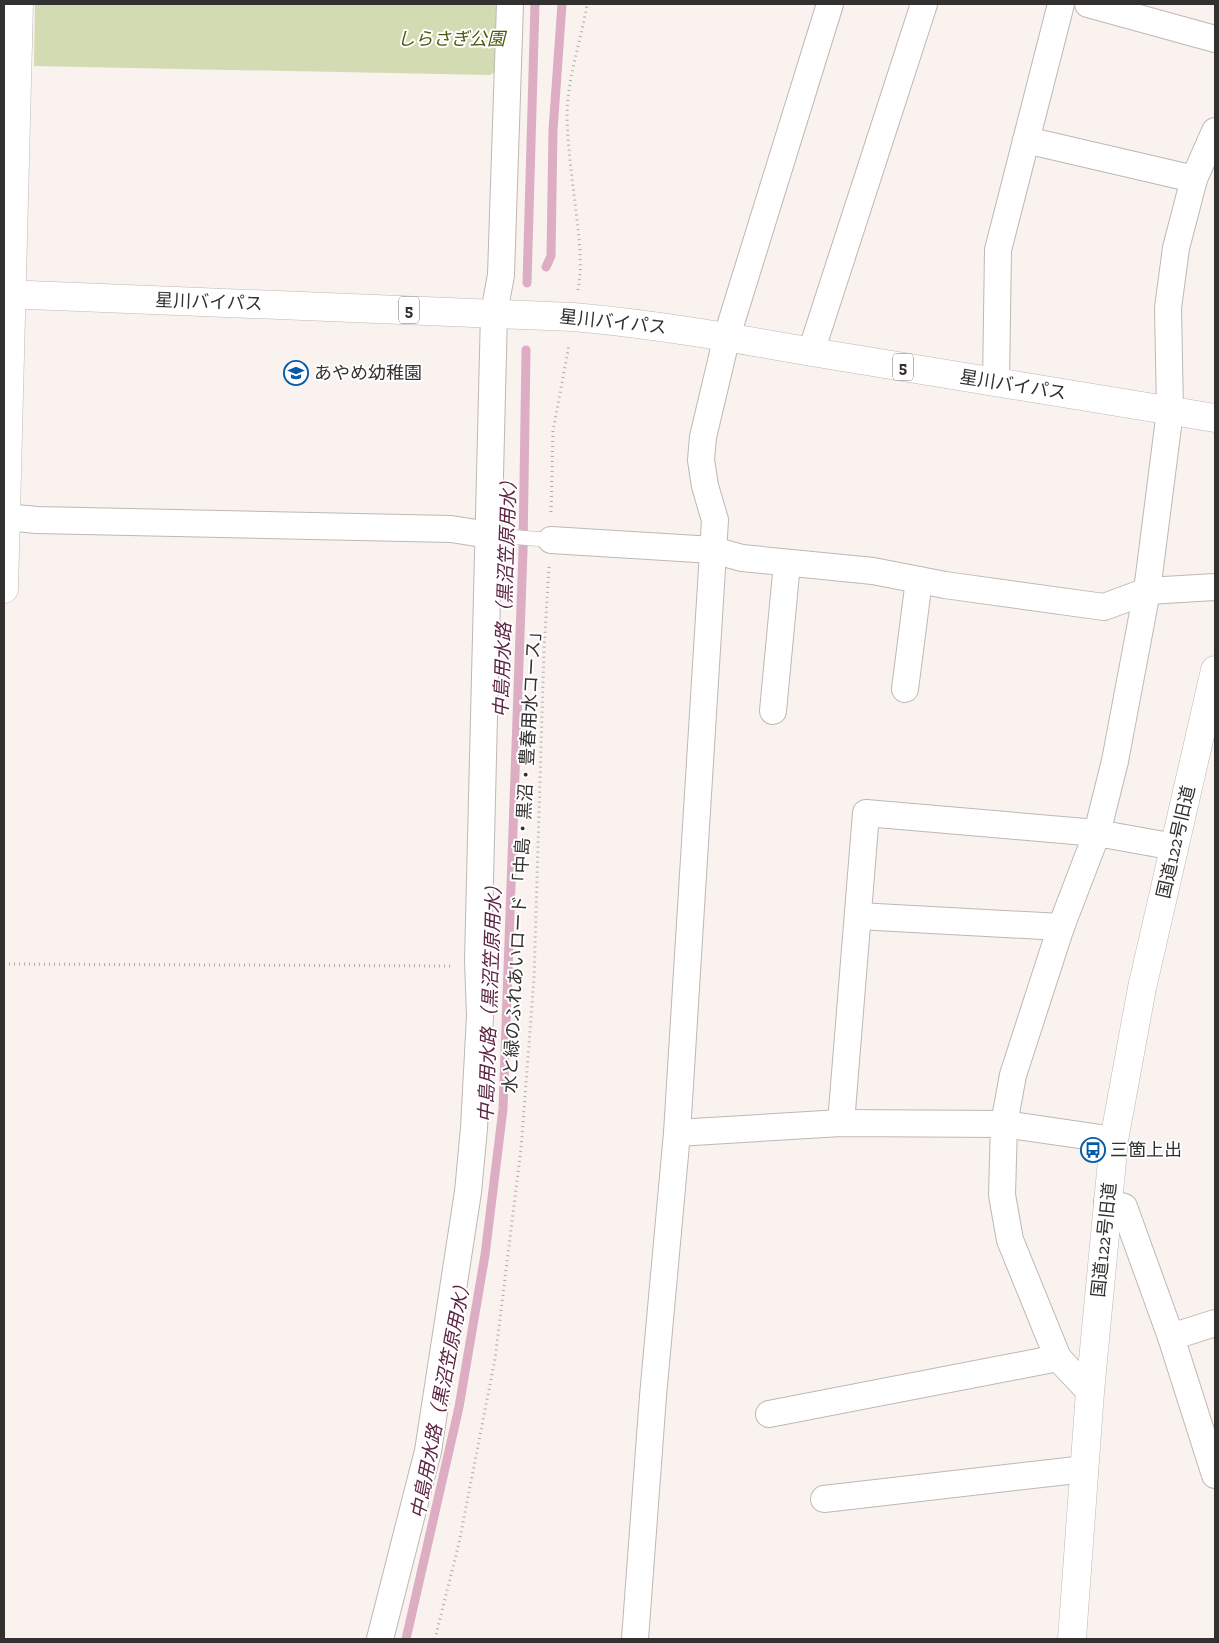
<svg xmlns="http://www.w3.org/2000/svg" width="1219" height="1643" font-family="'Zilla Slab','Noto Sans JP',serif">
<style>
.green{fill:#d2dbb1}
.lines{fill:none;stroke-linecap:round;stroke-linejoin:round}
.stream{stroke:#ddadc3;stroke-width:9}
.lane-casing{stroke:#beb8b4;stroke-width:15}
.street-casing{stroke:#beb8b4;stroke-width:28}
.secondary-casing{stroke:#beb8b4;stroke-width:29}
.primary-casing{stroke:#beb8b4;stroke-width:29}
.path{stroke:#b0aba7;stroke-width:3;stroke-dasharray:1 4;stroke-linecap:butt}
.lane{stroke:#fff;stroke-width:14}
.street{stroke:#fff;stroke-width:26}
.secondary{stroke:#fff;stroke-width:28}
.primary{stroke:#fff;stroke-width:28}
.labels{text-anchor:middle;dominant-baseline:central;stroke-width:4;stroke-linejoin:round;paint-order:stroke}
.shield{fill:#fff;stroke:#706f6d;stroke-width:1}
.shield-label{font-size:16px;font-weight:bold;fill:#33312f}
.park-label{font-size:18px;font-style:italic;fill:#4f5911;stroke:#fff}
.street-label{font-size:18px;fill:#33312f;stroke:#fff}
.poi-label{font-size:18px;fill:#33312f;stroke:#fff;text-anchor:start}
.water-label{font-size:19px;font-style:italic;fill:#5e2544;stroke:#fff}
</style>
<rect width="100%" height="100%" fill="#f9f2ee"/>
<path class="green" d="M35 4H498L497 71 490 75 34 66Z"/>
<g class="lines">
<g class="stream">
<path d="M546 267 551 256 553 130 562 4"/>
<path d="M527 283 535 4"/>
<path d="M406 1639 459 1407 485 1255 503 1109 523 551 526 350"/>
</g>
<defs>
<path id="lane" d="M489 535 551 540"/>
<g id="street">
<path d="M1088 4 1215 39"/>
<path d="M1026 140 1194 179"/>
<path d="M811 352 924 4"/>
<path d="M996 382 998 250 1061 4"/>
<path d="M4 517 37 520 451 529 489 535"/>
<path d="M551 540 713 550 742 558 873 571 945 585 1104 607 1147 591 1215 587"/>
<path d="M905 689 919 580"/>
<path d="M773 711 787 563"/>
<path d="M858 916 1061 927"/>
<path d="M841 1123 866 813 1097 833 1175 847"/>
<path d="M677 1133 841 1123 1004 1124 1114 1140"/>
<path d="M1107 1202 1124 1207 1171 1337 1215 1475"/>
<path d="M1171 1337 1215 1323"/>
<path d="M1090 1392 1058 1358 1010 1240 1002 1195 1004 1124 1013 1075 1061 927 1097 833 1115 761 1147 591 1170 411 1168 308 1176 248 1194 179 1215 131"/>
<path d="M769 1414 1058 1358"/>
<path d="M824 1499 1085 1469"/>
<path d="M380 1639 428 1451 468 1192 474 1128 480 1016 478 960 494 313 501 275 510 4"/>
<path d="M635 1639 653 1396 677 1133 715 520 705 486 701 460 703 437 727 336 830 4"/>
</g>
<g id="secondary">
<path d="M4 589 19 4"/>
<path d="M1072 1639 1090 1392 1114 1140 1142 988 1215 670"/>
</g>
<path id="primary" d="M4 294 573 317C654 324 733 338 812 352 947 375 1081 397 1215 418"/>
</defs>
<use href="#lane" class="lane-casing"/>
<use href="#street" class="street-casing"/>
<use href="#secondary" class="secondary-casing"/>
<use href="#primary" class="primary-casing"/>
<g class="path">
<path d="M578 290C582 270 580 249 578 228 574 192 568 154 567 117 567 78 581 42 587 4"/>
<path d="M551 512 553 431 569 345"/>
<path d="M4 964 451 966"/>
<path d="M435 1639 459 1543 495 1359 521 1149 534 978 544 650 549 566"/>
</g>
<use href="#lane" class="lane"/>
<use href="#street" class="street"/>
<use href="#secondary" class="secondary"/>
<use href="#primary" class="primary"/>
</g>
<defs>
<symbol id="school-ring" viewBox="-11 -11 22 22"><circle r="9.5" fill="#fff" stroke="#065ba9" stroke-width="1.5"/><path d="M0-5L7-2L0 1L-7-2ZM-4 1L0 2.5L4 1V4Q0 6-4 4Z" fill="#065ba9"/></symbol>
<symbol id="bus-ring" viewBox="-11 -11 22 22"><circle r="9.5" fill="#fff" stroke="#065ba9" stroke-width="1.5"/><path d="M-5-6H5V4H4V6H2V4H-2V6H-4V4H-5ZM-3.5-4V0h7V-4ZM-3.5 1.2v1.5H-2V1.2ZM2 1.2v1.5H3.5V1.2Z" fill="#065ba9"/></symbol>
</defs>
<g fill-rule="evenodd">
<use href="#school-ring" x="282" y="359" width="28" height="28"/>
<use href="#bus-ring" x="1079" y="1136" width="28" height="28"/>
</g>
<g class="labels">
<g class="shield">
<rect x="399" y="296.5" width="20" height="27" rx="4"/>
<rect x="893" y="353.5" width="20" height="27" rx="4"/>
</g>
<g class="shield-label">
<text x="409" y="310">5</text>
<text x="903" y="367">5</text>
</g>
<g class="park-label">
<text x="451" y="39">しらさぎ公園</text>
</g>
<g class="street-label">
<text transform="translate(209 302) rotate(2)">星川バイパス</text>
<text transform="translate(613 322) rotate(6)">星川バイパス</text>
<text transform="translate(1013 385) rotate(9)">星川バイパス</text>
<text transform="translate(1176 842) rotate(-77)">国道122号旧道</text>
<text transform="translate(522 858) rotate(-87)">水と緑のふれあいロード 「中島・黒沼・豊春用水コース」</text>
<text transform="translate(1104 1240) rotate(-84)">国道122号旧道</text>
</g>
<g class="poi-label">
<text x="314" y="373">あやめ幼稚園</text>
<text x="1110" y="1150">三箇上出</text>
</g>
<g class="water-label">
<text transform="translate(505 594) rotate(-88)">中島用水路（黒沼笠原用水）</text>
<text transform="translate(490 999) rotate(-88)">中島用水路（黒沼笠原用水）</text>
<text transform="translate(441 1397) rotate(-79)">中島用水路（黒沼笠原用水）</text>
</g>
</g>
<rect width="1219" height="1643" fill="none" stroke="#33312f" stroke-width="10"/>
</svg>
